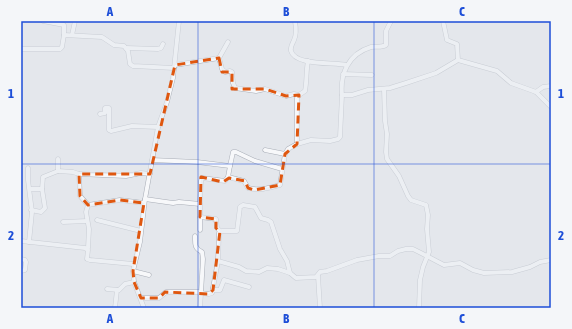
<svg xmlns="http://www.w3.org/2000/svg" width="572" height="329" font-family="'Asap Condensed',sans-serif">
<style>
.lines{fill:none;stroke-linecap:round;stroke-linejoin:round}
.minor-casing{stroke:#a9aeb7;stroke-width:5}
.minor{stroke:#f7f8fa;stroke-width:4}
.marked{fill:none;stroke:#df570f;stroke-width:3;stroke-dasharray:8 5;stroke-linejoin:round}
.grid{fill:none;stroke:#1d4ed8;stroke-width:1;stroke-opacity:0.55}
.neatline{fill:none;stroke:#1d4ed8;stroke-width:1.5}
.grid-label{font-size:13px;text-anchor:middle;font-weight:bold;fill:#1d4ed8}
</style>
<rect width="100%" height="100%" fill="#e4e7ec"/>
<g class="lines">
<defs>
<g id="minor">
<path d="M43 21 64 25V35"/>
<path d="M295 21C296 27 297 34 294 40 293 43 290 47 291 51 295 66 335 62 346 65"/>
<path d="M391 21 386 31V45C381 48 376 46 371 47 348 54 340 74 342 95H352L368 90 390 88 406 83 436 73 458 60 497 71 511 83 536 92 551 107"/>
<path d="M443 21 447 40 457 44 458 60"/>
<path d="M72 35 75 21"/>
<path d="M126 48 158 49 161 48 163 44"/>
<path d="M21 49H60L62 47 64 35 102 37 114 45 124 46 128 51 130 64 133 66 174 68"/>
<path d="M219 58 228 42"/>
<path d="M175 65 219 58 222 69 225 72 230 71 232 72 233 83 235 88 256 91 265 89 286 96 294 94 299 95"/>
<path d="M343 74 372 75"/>
<path d="M384 89 385 121 387 134 386 152 387 159 399 176 408 196 411 200 426 205 428 215 427 229 429 252 423 267 420 280 419 308"/>
<path d="M536 92 543 87 551 86"/>
<path d="M100 114 105 113V108H109V130L111 131 132 126 158 127"/>
<path d="M297 144 311 140 330 141 338 139 340 137 342 95"/>
<path d="M265 150 285 154"/>
<path d="M152 160 197 162 230 166 233 152H236L255 161 282 169"/>
<path d="M28 168V180L32 212 29 242"/>
<path d="M58 171 73 172 79 174"/>
<path d="M228 177 244 181 248 188C260 191 269 188 280 185L285 154 288 149 297 144V98L299 95 305 91C307 81 306 71 308 61"/>
<path d="M30 189H42L43 177 58 171V159"/>
<path d="M145 199 173 203 179 202 200 204 201 181 202 178 225 181 228 177 230 166"/>
<path d="M88 205 80 196 79 174 126 176 141 173 150 174"/>
<path d="M31 210 41 212 45 208 42 189"/>
<path d="M200 217 216 219 217 228 220 231"/>
<path d="M97 220 141 231"/>
<path d="M63 222 87 221"/>
<path d="M200 230V204"/>
<path d="M195 236C195 244 194 248 202 252L203 259 201 293 209 294 212 293 218 261 219 233 222 231H237L240 207 243 205 255 207 261 218 268 220 271 222 280 249 287 261 290 273"/>
<path d="M21 241 85 248 88 250 87 259 90 260 133 264"/>
<path d="M88 248 89 229 86 212 88 205 120 200 144 203"/>
<path d="M21 259 25 260 26 262 25 270 21 271"/>
<path d="M218 261 239 267 246 271 259 272 267 268 278 269 290 273 296 278 316 277 320 272 327 271 357 260 379 256H390L398 251 406 249H413L421 253 444 265 460 263 473 270 484 273 512 272 530 267 540 262 551 260"/>
<path d="M133 271 149 275"/>
<path d="M318 276 320 308"/>
<path d="M107 289 119 290 125 284 134 282"/>
<path d="M213 290H220L224 280 249 287"/>
<path d="M141 298H159L166 292H198L201 293 200 308"/>
<path d="M115 308 117 290"/>
<path d="M144 308 134 282 133 271 140 242 145 199 158 127 167 102 173 78 179 21"/>
</g>
</defs>
<use href="#minor" class="minor-casing"/>
<use href="#minor" class="minor"/>
</g>
<path d="M0 0H572V329H0ZM219 58 222 72H232V89H265L286 96 299 95 297 144 285 154 280 185 254 190 248 188 245 181 229 178 223 182 201 177 200 217 216 219V228L220 231 213 290 209 294 165 292 159 298H141L134 282 133 271 144 203 120 200 88 205 80 196 79 174H150L175 65Z" fill="#e4e7ec" fill-opacity=".55" fill-rule="evenodd"/>
<path class="marked" d="M219 58 222 72H232V89H265L286 96 299 95 297 144 285 154 280 185 254 190 248 188 245 181 229 178 223 182 201 177 200 217 216 219V228L220 231 213 290 209 294 165 292 159 298H141L134 282 133 271 144 203 120 200 88 205 80 196 79 174H150L175 65Z"/>
<path class="grid" d="M198 21V308M374 21V308M21 164H551"/>
<rect width="572" height="329" fill="none" stroke="#f4f6f9" stroke-width="44"/>
<rect x="22" y="22" width="528" height="285" class="neatline"/>
<g class="grid-label">
<text x="110" y="16">A</text>
<text x="286" y="16">B</text>
<text x="462" y="16">C</text>
<text x="11" y="98">1</text>
<text x="561" y="98">1</text>
<text x="11" y="240">2</text>
<text x="561" y="240">2</text>
<text x="110" y="323">A</text>
<text x="286" y="323">B</text>
<text x="462" y="323">C</text>
</g>
</svg>
